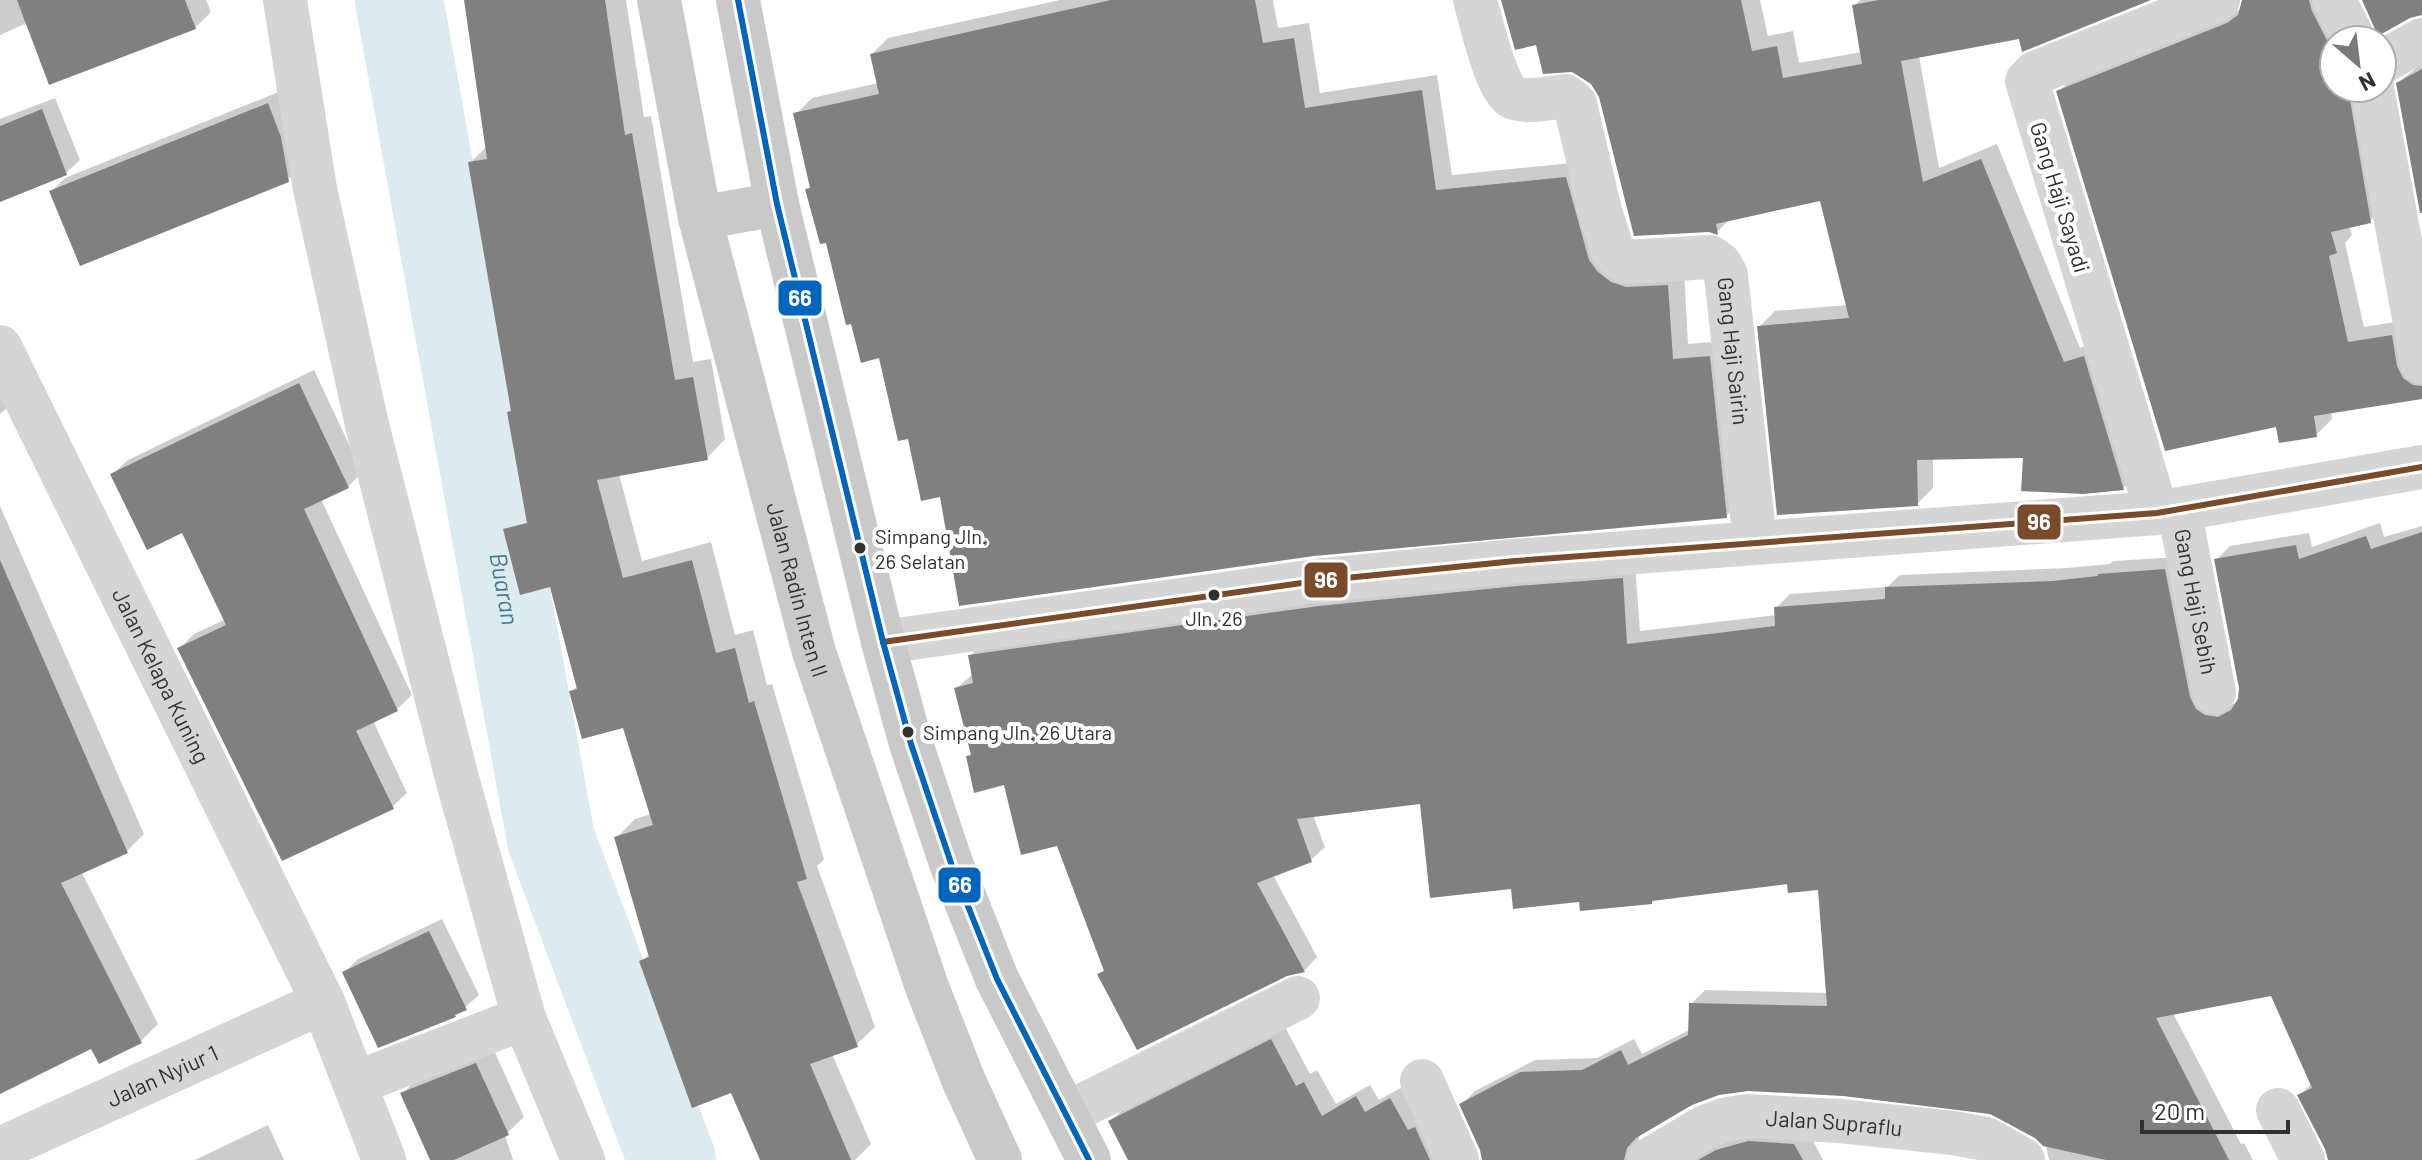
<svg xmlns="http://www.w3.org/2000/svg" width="2422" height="1160" font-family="Barlow,sans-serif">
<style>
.shadow{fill:#0003}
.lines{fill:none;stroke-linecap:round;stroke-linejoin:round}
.river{stroke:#dbebf0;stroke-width:88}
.building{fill:#808080}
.minor{stroke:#d5d5d5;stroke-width:44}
.tertiary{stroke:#d5d5d5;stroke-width:44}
.primary{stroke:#c9c9c9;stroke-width:44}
.bus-1-casing{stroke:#fff;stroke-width:12}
.bus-2-casing{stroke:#fff;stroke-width:12}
.bus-1{stroke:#7a4b2a;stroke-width:6}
.bus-2{stroke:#0065bd;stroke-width:6}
.bus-dot{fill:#313131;stroke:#fff;stroke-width:3}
.labels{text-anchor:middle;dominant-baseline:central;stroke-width:8;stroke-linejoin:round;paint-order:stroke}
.bus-label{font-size:20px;fill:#313131;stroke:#fff;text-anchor:start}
.street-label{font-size:22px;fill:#313131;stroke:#fff}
.water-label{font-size:24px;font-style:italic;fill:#427c90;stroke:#fff}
.line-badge{stroke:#fff;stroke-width:3}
.badge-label{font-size:22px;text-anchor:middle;font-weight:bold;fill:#fff}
</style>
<rect width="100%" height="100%" fill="#fff"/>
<g class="shadow">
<path d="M0 0H206L211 12 195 28 27 23 0 35Z"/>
<path d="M466 0H626L644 117 651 116 693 362 711 359 725 439 707 458 619 474 642 561 711 542 735 635 753 630 767 685 772 684 824 859 817 866 875 1027 856 1045 832 1054 871 1144 855 1160H762L732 1091 641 962 650 953 616 838 635 819 651 814 624 726 571 692 578 685 551 584 505 529 526 510 509 412 513 409 470 163 487 146Z"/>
<path d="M1060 0H1273L1278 28 1309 23 1320 93 1437 75 1452 175 1582 162 1604 243 1684 269 1688 344 1725 341 1742 500 1726 516 942 495 909 437 880 356 827 240 808 190 811 186 796 114 812 98 878 83 872 54 888 38Z"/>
<path d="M1503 0H1760L1768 36 1793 31 1799 63 1862 52 1854 6 1860 0H2146L2020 37 1919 56 1939 168 1997 144 2080 348 2099 341 2139 473 2123 488 2025 456 1933 458V488L1917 504 1759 327 1775 311 1848 305 1822 199 1731 218 1717 232 1601 97 1592 83 1538 42Z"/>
<path d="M2244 0H2330L2334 40V88H2365L2386 205 2370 221 2349 226 2352 235 2345 243 2364 327 2407 320 2422 365V397L2331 412 2332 419 2316 435 2278 425 2058 92 2075 76 2242 9Z"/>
<path d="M2422 63V212L2398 83Z"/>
<path d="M281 91 301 167 287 180 52 191 65 178Z"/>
<path d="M55 98 80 160 66 173 0 185V119Z"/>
<path d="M314 370 362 472 348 487 321 499 412 695 397 709 373 721 407 793 392 807 179 649 194 634 226 619 183 531 113 474 128 460Z"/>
<path d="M0 388 9 406 0 414Z"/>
<path d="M0 506 144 834 127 851 82 873 158 1024 141 1041 92 1047 0 1092Z"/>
<path d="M2380 523 2384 537 2422 526V1160H2330L2327 1148 2300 1095 2312 1083 2272 994 2173 1013 2241 1144 2244 1143 2253 1160H2049L2046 1146 2037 1137 1999 1115 1843 1094 1748 1089 1723 1092 1696 1102 1640 1134 1637 1145 1641 1160H1484L1482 1149 1462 1104 1475 1091 1535 1060 1597 1058 1634 1039 1642 1054 1691 1029V1004L1705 990 1828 993 1820 888 1789 882 1655 899 1652 902 1581 899 1512 886 1422 802 1313 815 1325 847 1311 860 1273 875 1317 957 1304 971 1286 974 1099 975 1105 969 1058 843 1005 783 968 757 973 752 957 688 973 674 970 656 983 643 1334 593 1635 566 1640 631 1777 615 1776 608 1790 594 1887 587 1900 575 2067 568 2110 564 2113 561 2178 557 2219 703 2233 704 2240 701 2241 688 2216 560 2230 546 2309 533 2312 547Z"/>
<path d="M442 919 479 995 455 1016 345 972 358 959Z"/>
<path d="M1285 1027 1310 1074 1317 1070 1336 1104 1370 1085 1379 1100 1404 1086 1450 1160H1130L1111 1121 1124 1108Z"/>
<path d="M493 1048 524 1117 505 1135 513 1160H433L403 1093 419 1077Z"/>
<path d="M268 1125 284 1160H195Z"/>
<path d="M1808 1131 1823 1160H1692L1731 1137Z"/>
</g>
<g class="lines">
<path class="river" id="s1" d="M399 0 551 840 672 1160"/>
</g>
<g class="building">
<path d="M17 0H185L196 29 49 85Z"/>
<path d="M464 0H605L625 135 632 133 675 380 693 377 708 460 597 480 623 578 692 560 716 653 735 648 749 703 754 701 807 879 797 882 858 1047 810 1064 851 1160H760L731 1093 692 1108 639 961 649 957 614 837 653 825 623 728 582 739 569 691 577 689 550 587 520 595 503 529 527 523 507 412 511 411 468 162 487 159Z"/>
<path d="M1111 0H1255L1263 43 1294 38 1305 108 1422 90 1436 190 1566 177 1589 260 1597 271 1611 282 1626 287 1668 285 1673 359 1710 356 1727 518 1314 556 959 606 940 497 921 501 908 439 898 441 879 358 861 363 851 324 846 325 826 243 820 244 805 189 810 188 793 113 879 94 870 54Z"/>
<path d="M1501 0H1741L1752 51 1777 46 1783 78 1862 64 1852 5 1879 0H2151L2022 52 2019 39 1901 61 1923 182 1981 159 2064 362 2084 356 2124 490 2083 494 2021 491 2023 458 1917 460 1918 506 1777 515 1757 326 1849 318 1820 201 1716 224 1718 235 1709 232 1634 236 1599 97 1591 84 1572 72 1543 74 1536 45 1515 50Z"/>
<path d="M2242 0H2309L2312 11 2334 54V88H2348L2371 223 2331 232 2337 253 2329 256 2348 342 2392 335 2397 366 2403 378 2413 385 2422 386V399L2314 416 2317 437 2279 443 2276 427 2165 451 2056 91 2227 23 2238 15Z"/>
<path d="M2362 0H2422V15L2410 18 2378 36Z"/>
<path d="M2422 69V213H2420L2396 83Z"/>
<path d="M268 103 281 137 289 182 80 266 49 191Z"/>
<path d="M42 109 67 175 0 202V126Z"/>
<path d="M299 383 349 488 304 509 398 711 356 731 394 809 282 861 177 648 226 625 182 533 147 550 110 474Z"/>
<path d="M2422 532V1160H2328L2325 1149 2297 1095 2312 1088 2271 996 2156 1018 2229 1160H2106L2043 1146 2035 1138 1990 1114 1843 1096 1748 1091 1719 1095 1692 1105 1636 1138 1627 1148 1624 1160H1482L1480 1150 1459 1104 1520 1072 1582 1070 1621 1050 1628 1065 1688 1035 1689 1003 1827 1006 1818 890 1788 893 1787 884 1652 901V904L1580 911 1579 902 1513 909 1511 889 1430 898 1420 804 1297 819 1312 862 1257 883 1305 972 1287 976 1137 1050 1097 974 1104 971 1057 846 1021 855 1004 785 974 793 966 756 971 755 954 688 973 683 968 655 1319 606 1517 586 1623 578 1627 644 1775 626 1774 607 1885 599V587L2052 581 2098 576V574L2165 569 2190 697 2196 709 2205 715 2218 717 2231 710 2238 699 2239 688 2214 559 2296 545 2299 559 2366 536 2371 549Z"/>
<path d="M0 560 128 853 61 883 142 1043 99 1064 91 1049 0 1094Z"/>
<path d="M429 931 467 1010 455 1015 456 1017 378 1048 342 972Z"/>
<path d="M1271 1039 1296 1086 1304 1082 1322 1116 1356 1096 1365 1112 1390 1098 1408 1130 1415 1127 1430 1160H1128L1108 1121Z"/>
<path d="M476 1063 509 1135 454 1160H430L400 1093Z"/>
<path d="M1748 1141 1794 1144 1803 1160H1698L1716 1150Z"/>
</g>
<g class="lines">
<g class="minor">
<path d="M285 0 315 189 367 425 458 782 524 1018 583 1160"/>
<path id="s2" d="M1475 0C1481 20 1496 91 1514 98 1529 103 1549 98 1565 96L1575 104 1600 211 1613 252 1626 262 1710 257 1720 264 1726 275 1755 542"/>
<path d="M2334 0 2354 40"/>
<path d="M2382 62 2422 40"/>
<path d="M2372 88 2422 362"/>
<path id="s3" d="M0 347 323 1002 384 1160"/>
<path id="s4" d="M2179 509 2214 692"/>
<path d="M2157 513 2027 81 2035 73 2218 0"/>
<path d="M1422 1081 1457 1160"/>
<path d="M356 1083 524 1018"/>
<path d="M2278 1110 2303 1160"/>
<path d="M1066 1114 1298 998"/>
<path id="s5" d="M0 1149 323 1002"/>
<path id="s6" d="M1649 1160 1705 1127 1727 1119 1747 1116 1840 1121 1953 1133 1986 1139 2023 1160"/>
</g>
<path class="tertiary" d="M883 642 1316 581 1515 561 2157 513 2422 467"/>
<g class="primary">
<path id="s7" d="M659 0 700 218 814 652 927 987 963 1079 1000 1160"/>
<path d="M738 0 777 204 883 642 911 744 952 866 997 979 1089 1160"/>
<path d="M700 218 777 204"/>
</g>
<defs>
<path id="bus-1" d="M883 642 1316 581 1515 561 2157 513 2422 467"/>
<path id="bus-2" d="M738 0 777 204 883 642 911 744 952 866 997 979 1089 1160"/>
</defs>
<use href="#bus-1" class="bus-1-casing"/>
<use href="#bus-2" class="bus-2-casing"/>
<use href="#bus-1" class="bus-1"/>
<use href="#bus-2" class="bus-2"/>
</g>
<g class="bus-dot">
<circle cx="860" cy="548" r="7"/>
<circle cx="1214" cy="595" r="7"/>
<circle cx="908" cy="732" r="7"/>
</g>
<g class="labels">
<g class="bus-label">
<text x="875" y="536">Simpang Jln.<tspan x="875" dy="25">26 Selatan</tspan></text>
<text x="1214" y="618" text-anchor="middle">Jln. 26</text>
<text x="923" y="732">Simpang Jln. 26 Utara</text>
</g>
<g class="street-label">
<text transform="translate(2061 197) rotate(73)">Gang Haji Sayadi</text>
<text stroke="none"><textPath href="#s2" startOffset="526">Gang Haji Sairin</textPath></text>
<text stroke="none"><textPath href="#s7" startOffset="606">Jalan Radin Inten II</textPath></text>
<text stroke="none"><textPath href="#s4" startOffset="94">Gang Haji Sebih</textPath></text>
<text stroke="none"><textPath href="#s3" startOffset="366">Jalan Kelapa Kuning</textPath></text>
<text stroke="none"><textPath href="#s5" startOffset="178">Jalan Nyiur 1</textPath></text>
<text stroke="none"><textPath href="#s6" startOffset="196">Jalan Supraflu</textPath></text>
</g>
<g class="water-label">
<text stroke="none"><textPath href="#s1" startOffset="598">Buaran</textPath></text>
</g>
</g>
<g class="line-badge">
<rect x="777" y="279" width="46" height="38" rx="8" fill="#0065bd"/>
<rect x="2016" y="503" width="46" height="38" rx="8" fill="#7a4b2a"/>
<rect x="1303" y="561" width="46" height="38" rx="8" fill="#7a4b2a"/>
<rect x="937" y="866" width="45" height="38" rx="8" fill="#0065bd"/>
</g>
<g class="badge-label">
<text x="800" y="306">66</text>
<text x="2039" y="530">96</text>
<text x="1326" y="588">96</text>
<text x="960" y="893">66</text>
</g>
<g transform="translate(2358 64) rotate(152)"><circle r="38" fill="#ffffff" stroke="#adadad" stroke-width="2"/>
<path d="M0-6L14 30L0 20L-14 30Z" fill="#797979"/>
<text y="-12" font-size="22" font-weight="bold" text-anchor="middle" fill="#313131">N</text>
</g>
<path d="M2142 1120v12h146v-12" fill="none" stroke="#313131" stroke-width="4"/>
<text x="2154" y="1120" font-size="24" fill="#313131" stroke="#ffffff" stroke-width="6" paint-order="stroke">20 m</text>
</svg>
